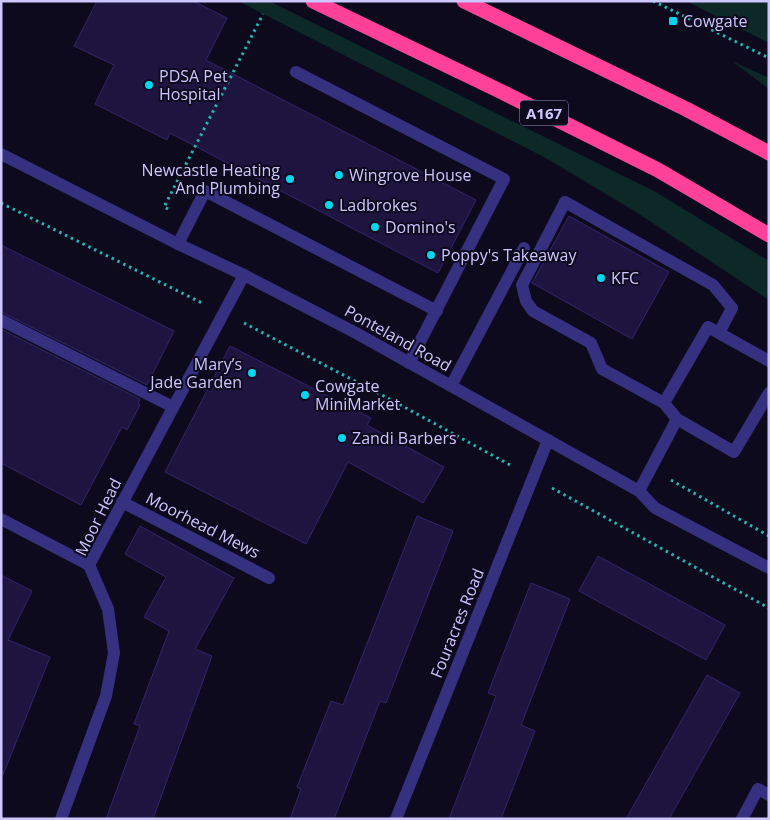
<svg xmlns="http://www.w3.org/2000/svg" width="770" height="820" font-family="'Open Sans',sans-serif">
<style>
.green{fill:#0c2827}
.building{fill:#1e1440;stroke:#34246e}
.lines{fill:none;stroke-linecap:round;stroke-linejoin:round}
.path{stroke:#23b6b0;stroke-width:3;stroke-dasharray:2.5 4;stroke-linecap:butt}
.lane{stroke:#353180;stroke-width:12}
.street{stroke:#353180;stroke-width:12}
.highway{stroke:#ff4199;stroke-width:15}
.poi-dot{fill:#00d5f1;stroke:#0d0a1d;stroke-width:2}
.labels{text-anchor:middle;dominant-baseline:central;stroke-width:4;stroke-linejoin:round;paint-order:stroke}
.shield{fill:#0d0a1d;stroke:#948ebb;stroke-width:1}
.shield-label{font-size:15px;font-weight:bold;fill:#cec6ff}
.poi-label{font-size:16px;fill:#cec6ff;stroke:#0d0a1d;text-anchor:start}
.street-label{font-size:16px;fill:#cec6ff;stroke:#0d0a1d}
</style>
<rect width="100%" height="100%" fill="#0d0a1d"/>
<g class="green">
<path d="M238 1H269L654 191 769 261V300L636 212 544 157Z"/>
<path d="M686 1H769V43Z"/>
<path d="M732 61 769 78V89Z"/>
</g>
<g class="building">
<path d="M97 1H193L227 18 206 60 476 200 438 273 170 133 167 140 95 104 114 65 74 46Z"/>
<path d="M569 216 669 272 632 339 532 283Z"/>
<path d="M1 245 174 331 147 385 1 312Z"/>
<path d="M1 329 140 399 138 404 140 405 127 430 122 427 81 505 1 463Z"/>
<path d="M230 346 371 418 367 425 444 467 423 503 348 462 306 544 165 472Z"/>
<path d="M417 516 453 531 386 703 380 701 334 819H290L301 789 297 787 331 701 343 705Z"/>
<path d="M140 526 234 578 195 649 212 656 153 819H106L140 726 134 724 169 631 144 617 166 577 125 554Z"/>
<path d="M598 556 725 625 706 660 579 591Z"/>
<path d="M1 575 32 591 8 640 50 657 3 775H1Z"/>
<path d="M531 583 570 599 521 725 535 731 501 819H449L496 696 488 693Z"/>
<path d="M707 675 740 693 669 819H626Z"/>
</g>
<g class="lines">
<g class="path">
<path d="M653 1 769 58"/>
<path d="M1 203 202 303"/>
<path d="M168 209 164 207 263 14"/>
<path d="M244 323 397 403 512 466"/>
<path d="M671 480 769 536"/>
<path d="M552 488 769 608"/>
</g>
<g class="lane">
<path d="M296 72 504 179 409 363"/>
<path d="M178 244 205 191 437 311"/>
<path d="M1 320 173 407"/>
<path d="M451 386 524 248"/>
<path d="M664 403 708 327 769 361"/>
<path d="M677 419 734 452 769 393"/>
<path d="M639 491 677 419 664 403 602 369 591 343 533 311 526 301 522 285 565 202 713 285 732 308 719 333"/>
</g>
<g class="street">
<path d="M1 154 178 244 244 275 356 333 639 491 655 508 769 568"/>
<path d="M122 502 269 578"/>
<path d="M1 519 89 565"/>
<path d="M61 819 106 696 114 653 108 609 89 565 244 275"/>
<path d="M396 819 548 440"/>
<path d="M742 819 758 789 769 795"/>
</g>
<g class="highway">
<path d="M313 1 500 91 658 170 769 235"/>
<path d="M464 1 686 109 769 153"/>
</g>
</g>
<g class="poi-dot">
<rect x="668" y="16" width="10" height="10" rx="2.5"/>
<circle cx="149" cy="85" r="5"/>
<circle cx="339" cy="175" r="5"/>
<circle cx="290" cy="179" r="5"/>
<circle cx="329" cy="205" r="5"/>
<circle cx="375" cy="227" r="5"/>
<circle cx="431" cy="255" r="5"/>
<circle cx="601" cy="278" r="5"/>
<circle cx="252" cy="373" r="5"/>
<circle cx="305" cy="395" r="5"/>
<circle cx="342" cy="438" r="5"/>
</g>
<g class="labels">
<rect class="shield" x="520" y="100.5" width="48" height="25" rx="4"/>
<g class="shield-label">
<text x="544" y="113">A167</text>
</g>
<g class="poi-label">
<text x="683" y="21">Cowgate</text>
<text x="159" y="76">PDSA Pet<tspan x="159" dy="18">Hospital</tspan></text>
<text x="280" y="170" text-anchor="end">Newcastle Heating<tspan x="280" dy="18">And Plumbing</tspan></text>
<text x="349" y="175">Wingrove House</text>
<text x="339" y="205">Ladbrokes</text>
<text x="385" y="227">Domino's</text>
<text x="441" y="255">Poppy's Takeaway</text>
<text x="611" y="278">KFC</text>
<text x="242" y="364" text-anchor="end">Mary’s<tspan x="242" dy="18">Jade Garden</tspan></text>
<text x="315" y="386">Cowgate<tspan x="315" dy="18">MiniMarket</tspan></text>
<text x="352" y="438">Zandi Barbers</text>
</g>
<g class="street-label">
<text transform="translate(398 338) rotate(29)">Ponteland Road</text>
<text transform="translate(98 517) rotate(-64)">Moor Head</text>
<text transform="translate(203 525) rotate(27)">Moorhead Mews</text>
<text transform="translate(457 623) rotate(-68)">Fouracres Road</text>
</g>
</g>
<rect width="770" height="820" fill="none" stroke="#cec6ff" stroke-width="5"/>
</svg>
